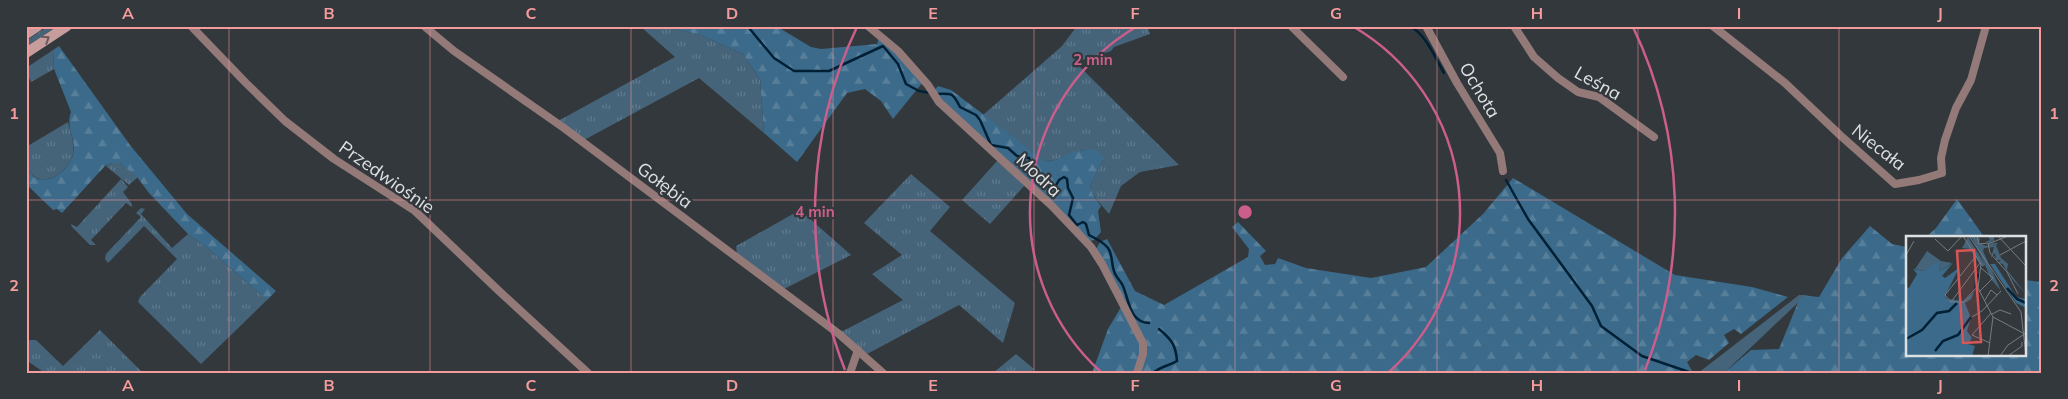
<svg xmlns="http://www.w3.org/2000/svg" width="2068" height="399" font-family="Mulish,sans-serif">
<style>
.grass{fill:url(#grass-tufts)}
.forest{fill:url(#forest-firs)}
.pitch{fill:#45647a}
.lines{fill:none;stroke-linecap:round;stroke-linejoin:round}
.stream{stroke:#002036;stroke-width:2.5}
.minor{stroke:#937978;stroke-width:8}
.secondary{stroke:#c69d9c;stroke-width:10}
.oneway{stroke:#665b5e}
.grid{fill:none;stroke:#f59b9c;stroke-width:1;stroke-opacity:0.55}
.ring{fill:none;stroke:#cc5e8b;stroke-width:2.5}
.labels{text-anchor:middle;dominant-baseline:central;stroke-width:4.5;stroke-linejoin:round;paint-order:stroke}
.street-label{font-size:18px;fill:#dee1e4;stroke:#33383c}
.inset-river{fill:none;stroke:#002036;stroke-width:2.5}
.inset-road{fill:none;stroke:#777c7f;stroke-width:1}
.view{fill:#d85657;fill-opacity:0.15;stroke:#d85657;stroke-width:2.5}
.inset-edge{fill:none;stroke:#dee1e4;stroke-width:2.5}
.centre{fill:#cc5e8b;stroke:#33383c;stroke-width:2.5}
.ring-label{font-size:15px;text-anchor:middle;font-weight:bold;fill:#cc5e8b;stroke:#33383c;stroke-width:4.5;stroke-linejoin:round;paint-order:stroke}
.neatline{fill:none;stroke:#f59b9c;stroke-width:2}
.grid-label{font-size:16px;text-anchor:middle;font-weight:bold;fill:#f59b9c}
</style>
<defs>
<pattern id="grass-tufts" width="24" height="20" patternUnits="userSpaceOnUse" patternTransform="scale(1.25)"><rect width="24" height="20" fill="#45647a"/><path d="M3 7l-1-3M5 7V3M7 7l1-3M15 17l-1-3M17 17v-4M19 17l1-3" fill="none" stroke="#5f7a8d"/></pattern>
<pattern id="forest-firs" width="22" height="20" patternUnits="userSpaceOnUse" patternTransform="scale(1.25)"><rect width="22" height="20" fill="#3b6a8a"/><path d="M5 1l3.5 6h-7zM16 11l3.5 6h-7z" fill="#577f9a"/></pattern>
</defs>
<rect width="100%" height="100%" fill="#33383c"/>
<g class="grass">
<path d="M48 26H57L26 47V41Z"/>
<path d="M640 26H658L698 34 743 54 760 79 764 133 699 78 584 140 558 121 675 57Z"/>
<path d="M1077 26H1147L1150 34 1114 47 1111 51 1075 62 1179 165 1140 172 1121 186 1109 214 1093 195 1090 186 1103 160 1083 150C1069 154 1058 162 1045 161L983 115 1062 46Z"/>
<path d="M53 50 54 69 31 82 29 78 26 80V68Z"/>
<path d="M68 122C70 131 75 143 73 153 71 168 50 186 35 177 32 175 29 171 26 168V147Z"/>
<path d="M998 160 1025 185 990 224 962 200Z"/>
<path d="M112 163H120L138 177 129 185 106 166Z"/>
<path d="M911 174 950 207 930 231 1015 303 1003 343 959 305 867 354 841 332 903 300 872 274 902 255 864 223Z"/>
<path d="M121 179 128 187 123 192 132 204V207L126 203 91 240 96 245H90L72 227 71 224 77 227Z"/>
<path d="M141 208 145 209 141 214 172 248 188 234 210 250 267 300 201 364 138 302 140 297 177 259 144 226 108 263 105 259 106 254 141 217 136 213Z"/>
<path d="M800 210 851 255 784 289 737 254 736 246Z"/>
<path d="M100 330 143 373H45L26 360V344L30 340H36L63 366Z"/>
<path d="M1016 354 1034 369 1030 373H993Z"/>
</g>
<g class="forest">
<path d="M658 26H776L811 47 821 49 877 44 879 38 888 45 923 82 893 119 881 101 865 89 847 93 797 162 764 133 760 79 743 54 698 34Z"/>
<path d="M59 46 130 145 187 214 276 291 267 300 210 250 188 234 149 193 137 177 120 163H112L105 166 62 213 57 209 53 210 26 184V168C29 171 32 175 34 177 50 186 70 169 73 154 77 139 65 129 71 112L54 69 53 50Z"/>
<path d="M938 86 951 90 1045 161C1056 162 1061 157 1071 153 1079 150 1087 150 1095 149L1102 155 1103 160 1090 186 1093 195 1101 206 1098 211 1101 232 1094 240 1089 241 941 100 934 91Z"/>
<path d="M1513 178 1675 275 1752 287 1788 297 1741 334 1734 329 1724 335 1729 343 1709 360 1696 355 1687 362 1693 373H1140L1146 350 1096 249 1100 242 1107 239 1135 291 1164 305 1248 257 1249 249 1232 227 1238 222 1266 251 1260 256 1265 265 1275 264 1278 258 1306 268 1371 278 1426 267 1483 214Z"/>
<path d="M1957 199 1985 238H1925L1936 228Z"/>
<path d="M1870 226 1892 244 1907 247V355H2024V280L2042 282V373H1724L1751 350 1779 349 1801 295 1819 297 1842 258Z"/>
<path d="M1121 307 1141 344 1135 373H1092L1108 329Z"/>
</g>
<path class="pitch" d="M1799 295H1806L1724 373H1698Z"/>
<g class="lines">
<g class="stream">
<path d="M746 26 749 28 774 58 794 71H829L883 46 898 64 906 84 919 91 931 93"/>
<path d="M1410 26C1427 36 1434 56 1444 73"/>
<path d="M936 94C953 93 953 93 960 107L976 115 980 120 991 145 1008 148 1017 156 1029 158 1032 164V175L1040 184 1055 187 1059 180 1064 177 1067 179 1068 188 1073 198 1069 215 1077 225 1083 222 1086 224 1089 235C1096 239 1102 241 1108 248 1113 255 1111 263 1114 271 1115 276 1119 279 1122 284 1129 297 1128 322 1149 323"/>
<path d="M1506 180 1528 219 1592 306 1601 326 1642 356 1692 373"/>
<path d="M1153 373C1161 366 1169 366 1177 361 1176 345 1171 339 1159 329"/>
</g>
<g class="minor">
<path d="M191 26 246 83 285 121 334 159 415 211 499 291 588 373"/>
<path d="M424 26 454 51 564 128 839 334 883 373"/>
<path d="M868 26 898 51 928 85 939 102 1052 206 1091 247 1102 264 1143 343V354L1137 373"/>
<path d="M1291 26 1343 77"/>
<path d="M1426 26 1457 83 1500 153 1503 171"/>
<path d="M1514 26 1534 57 1558 78 1578 92 1599 97 1654 137"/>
<path d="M1713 26 1785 83 1841 136 1895 184 1919 180 1942 173 1941 158 1945 140 1956 108 1971 80 1986 26"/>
<path d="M850 373 858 350"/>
</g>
<g class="secondary">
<path d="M26 34 38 26"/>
<path d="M26 53 67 26"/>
</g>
</g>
<defs><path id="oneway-chevron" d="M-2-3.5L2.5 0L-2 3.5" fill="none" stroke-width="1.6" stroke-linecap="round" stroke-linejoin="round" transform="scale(1.25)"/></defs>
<use class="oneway" href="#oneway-chevron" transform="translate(46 39) rotate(-33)"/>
<path class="grid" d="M229 26V373M430 26V373M631 26V373M833 26V373M1034 26V373M1235 26V373M1437 26V373M1638 26V373M1839 26V373M26 200H2042"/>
<g class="ring">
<path d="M1101 372A215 215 0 0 1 1136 27M1354 27A215 215 0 0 1 1389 372"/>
<path d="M845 370A430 430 0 0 1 857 27M1633 27A430 430 0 0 1 1645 370"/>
</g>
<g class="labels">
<g class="street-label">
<text transform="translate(1598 83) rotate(29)">Leśna</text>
<text transform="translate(1480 90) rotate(59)">Ochota</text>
<text transform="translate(1879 147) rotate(38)">Niecała</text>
<text transform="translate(1039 175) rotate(43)">Modra</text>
<text transform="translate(387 177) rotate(35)">Przedwiośnie</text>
<text transform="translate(665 185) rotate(37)">Gołębia</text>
</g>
</g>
<g transform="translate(1906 236)">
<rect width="120" height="120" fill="#33383c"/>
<path d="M65 0 73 3 72 0 74 3 73 7 80 10 87 7 92 16 86 4 85 7 80 6 84 4 82 0H88V7H92L90 9 95 22 102 28 101 34 120 58 107 44 100 34 97 28 92 27 87 31 95 24H90L89 17 86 20V21L85 22 88 11 78 12 77 15 95 55 85 43 79 29 76 31 64 13 56 12 62 1 80 30ZM21 15 35 25 46 27 34 35 33 27 18 35 9 33Z" fill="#45647a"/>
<path d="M29 27H33L34 35 47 27 36 40 39 42 53 32 39 60 41 63 58 65 68 56 65 63 59 67 65 82 61 95 66 102 62 108 69 110 66 120H0V51L3 52 11 38 7 33 18 35ZM84 28H89L110 61 120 63V72L110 67Z" fill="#3b6a8a"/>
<path class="inset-river" d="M101 52 111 63 120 67M69 53 72 38M0 103 16 94 31 77 43 75 51 67M29 115 37 105 52 99 65 81"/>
<path class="inset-road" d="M57 0 75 28 72 52 87 81 82 120M63 0 115 76 120 120M71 0 73 8 82 7 84 17 101 36 112 58M92 0 120 30M29 3 42 15 56 0M82 8 102 0M0 19 8 5M94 19 120 5M73 56 87 42 75 32M79 64 85 54 91 59M45 66 39 59 70 20M45 66 74 27M45 66H57L71 51M86 78 94 74 105 78M66 81 76 75 95 55M87 81 117 97M84 107 66 99 85 77M94 120 102 109 120 97M102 120 116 110V106"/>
<path class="view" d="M68 14 75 106 57 107 51 15Z"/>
<rect width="120" height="120" class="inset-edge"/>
</g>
<circle cx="1245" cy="212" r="8" class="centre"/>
<g class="ring-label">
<text x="1093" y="65">2 min</text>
<text x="815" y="217">4 min</text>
</g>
<rect width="2068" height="399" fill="none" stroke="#33383c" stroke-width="55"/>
<rect x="28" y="28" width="2012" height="344" class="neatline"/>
<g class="grid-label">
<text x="128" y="19">A</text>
<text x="329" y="19">B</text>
<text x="531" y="19">C</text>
<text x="732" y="19">D</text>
<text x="933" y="19">E</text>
<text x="1135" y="19">F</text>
<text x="1336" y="19">G</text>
<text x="1537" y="19">H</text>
<text x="1739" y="19">I</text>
<text x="1940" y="19">J</text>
<text x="14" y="119">1</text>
<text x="2054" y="119">1</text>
<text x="14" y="291">2</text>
<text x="2054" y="291">2</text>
<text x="128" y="391">A</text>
<text x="329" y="391">B</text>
<text x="531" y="391">C</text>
<text x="732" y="391">D</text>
<text x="933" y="391">E</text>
<text x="1135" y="391">F</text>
<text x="1336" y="391">G</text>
<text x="1537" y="391">H</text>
<text x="1739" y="391">I</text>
<text x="1940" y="391">J</text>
</g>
</svg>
